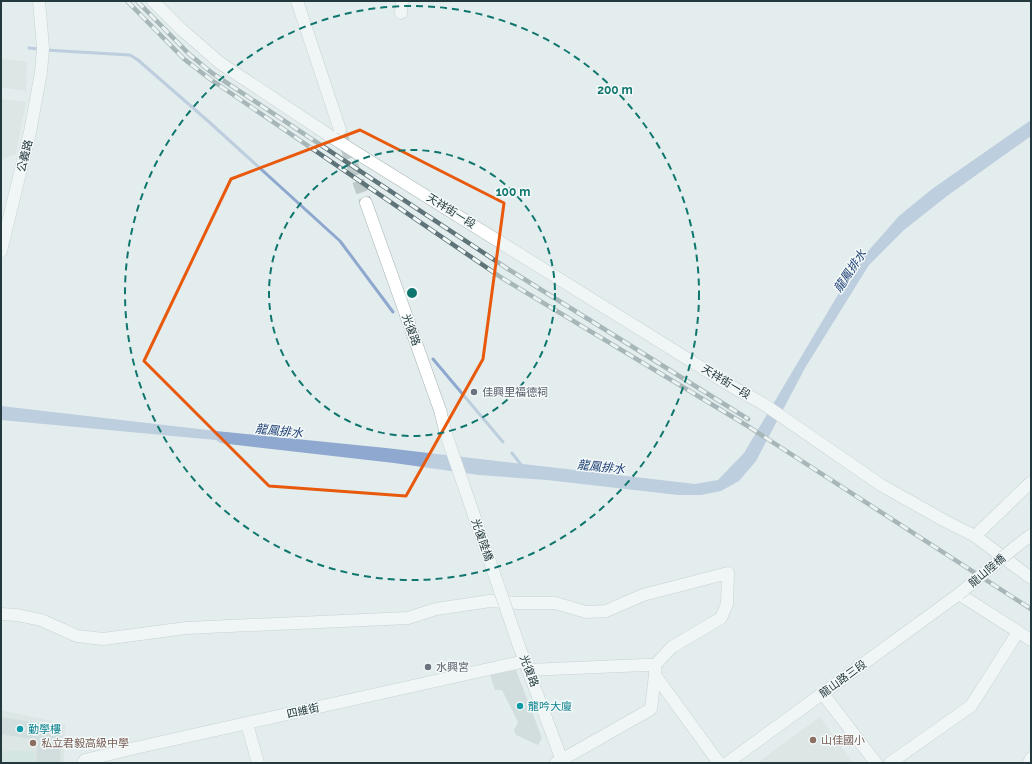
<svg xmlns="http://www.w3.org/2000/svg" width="1032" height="764" font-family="Raleway,'Noto Sans TC',sans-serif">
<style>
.built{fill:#d2dddc}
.green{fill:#beddd4}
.water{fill:#8ea8cf}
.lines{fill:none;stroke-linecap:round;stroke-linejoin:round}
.stream{stroke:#8ea8cf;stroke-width:3}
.building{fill:#bccaca}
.minor-tunnel{stroke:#bec9ca;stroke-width:12;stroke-dasharray:12 6;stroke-linecap:butt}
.minor-casing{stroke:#a7b3b5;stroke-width:13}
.minor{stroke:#fff;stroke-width:12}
.rail-casing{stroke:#5e7479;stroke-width:4.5}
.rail{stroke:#f4f9f9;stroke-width:3;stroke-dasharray:9;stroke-linecap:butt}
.minor-bridge-casing{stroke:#a7b3b5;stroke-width:13;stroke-linecap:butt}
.minor-bridge{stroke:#fff;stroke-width:12}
.marked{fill:none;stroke:#e8590c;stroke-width:3;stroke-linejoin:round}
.ring{fill:none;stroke:#0f766e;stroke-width:2;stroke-dasharray:7 5}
.worship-dot{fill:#6b7280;stroke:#f4f9f9;stroke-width:1.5}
.culture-dot{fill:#0f9aa8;stroke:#f4f9f9;stroke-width:1.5}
.education-dot{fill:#8d6e63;stroke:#f4f9f9;stroke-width:1.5}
.labels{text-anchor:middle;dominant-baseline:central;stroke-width:3;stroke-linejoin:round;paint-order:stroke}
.street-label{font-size:11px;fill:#24393e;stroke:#f4f9f9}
.worship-label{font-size:11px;fill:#5b616d;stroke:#f4f9f9;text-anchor:start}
.culture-label{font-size:11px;fill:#0d838f;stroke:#f4f9f9;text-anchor:start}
.education-label{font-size:11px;fill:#785e54;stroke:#f4f9f9;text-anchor:start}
.water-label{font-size:12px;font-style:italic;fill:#204277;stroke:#f4f9f9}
.centre{fill:#0f766e;stroke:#f4f9f9;stroke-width:2}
.ring-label{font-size:12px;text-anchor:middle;font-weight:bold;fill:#0f766e;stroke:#f4f9f9;stroke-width:3;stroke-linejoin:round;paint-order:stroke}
</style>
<rect width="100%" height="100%" fill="#e4eded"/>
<g class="built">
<path d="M1 58 27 62 26 91 1 87Z"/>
<path d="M1 99 26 102 16 154 2 159 1 164Z"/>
<path d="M1 710 65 724 64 763H1Z"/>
<path d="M820 717 853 763H757Z"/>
</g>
<rect class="green" x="1" y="751" width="33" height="12"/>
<path class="water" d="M1031 120V136L947 196 904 230 869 265 805 368 756 461 739 481 721 491 701 495H678L547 480 479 475 394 463 220 443 216 440 1 420V406L216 431 386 448 695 484 718 480 744 453 855 266 899 216 932 189Z"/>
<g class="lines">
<g class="stream">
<path d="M29 48 39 49"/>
<path d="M45 50 130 55 138 60 208 121 340 241 393 312"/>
<path d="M433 359 503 442"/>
<path d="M512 453 522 466"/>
</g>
</g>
<g class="building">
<path d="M516 670 542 738 538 745 516 735 514 730 518 722 502 690H495L490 675Z"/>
<path d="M1 717 61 727 60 763H36L38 740 1 734Z"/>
</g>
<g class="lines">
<path class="minor-tunnel" d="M340 130 366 203"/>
<defs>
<g id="minor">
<path d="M153 1 181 29 220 63 333 138"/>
<path d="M297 1 340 130"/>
<path d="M401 13 402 1"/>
<path d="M360 155 736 389 762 403 881 485 945 521 975 536 1031 578"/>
<path d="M366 203 440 410 446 434"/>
<path d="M1 251 30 132 41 72 43 48 39 1"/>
<path d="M975 536 1031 482"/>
<path d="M1014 548 1031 535"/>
<path d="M1 614 17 615 41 620 77 636 103 639 186 628 408 618 436 609 490 601 518 603H555L586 612 606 611 643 595 728 573 727 604 721 618 672 647 655 665V675L719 763"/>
<path d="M519 646 563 763"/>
<path d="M528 670 645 665H655"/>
<path d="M823 694 876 763"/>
<path d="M247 724 258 763"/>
<path d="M83 763 85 760 135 748 525 661"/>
<path d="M556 763 651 709 655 675"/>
<path d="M727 763 959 594 1031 640"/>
<path d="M890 763 971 706 1018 632"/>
<path d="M1029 763 1031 758"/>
</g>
</defs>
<use href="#minor" class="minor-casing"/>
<use href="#minor" class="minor"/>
<defs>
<g id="rail">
<path d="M127 1 184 59 210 79 502 278 746 425 1031 609"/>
<path d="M137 1 189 54 212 73 508 269 748 419"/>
</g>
</defs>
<use href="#rail" class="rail-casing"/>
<use href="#rail" class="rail"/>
<defs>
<g id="minor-bridge">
<path d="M333 138 360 155"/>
<path d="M446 434 519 646"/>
<path d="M959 594 1014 548"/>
</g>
</defs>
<use href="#minor-bridge" class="minor-bridge-casing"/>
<use href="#minor-bridge" class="minor-bridge"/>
</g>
<path d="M0 0H1032V764H0ZM360 130 504 203 483 359 406 496 269 486 144 361 231 179Z" fill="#e4eded" fill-opacity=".55" fill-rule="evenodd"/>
<path class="marked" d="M360 130 504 203 483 359 406 496 269 486 144 361 231 179Z"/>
<g class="ring">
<circle cx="412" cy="293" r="143"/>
<circle cx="412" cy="293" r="287"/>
</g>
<g class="worship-dot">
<circle cx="474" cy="392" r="4"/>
<circle cx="428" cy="667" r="4"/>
</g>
<g class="culture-dot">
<circle cx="520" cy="706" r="4"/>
<circle cx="20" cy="729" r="4"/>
</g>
<g class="education-dot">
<circle cx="813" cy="740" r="4"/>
<circle cx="33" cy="743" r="4"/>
</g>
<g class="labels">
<g class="street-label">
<text transform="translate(25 156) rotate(-76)">公義路</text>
<text transform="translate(451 211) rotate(32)">天祥街一段</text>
<text transform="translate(411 330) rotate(70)">光復路</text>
<text transform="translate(726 382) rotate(31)">天祥街一段</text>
<text transform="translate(482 540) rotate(71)">光復陸橋</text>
<text transform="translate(987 571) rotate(-40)">龍山陸橋</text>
<text transform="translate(529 671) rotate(69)">光復路</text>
<text transform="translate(843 679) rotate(-36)">龍山路三段</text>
<text transform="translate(303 711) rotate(-13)">四維街</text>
</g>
<g class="worship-label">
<text x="482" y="392">佳興里福德祠</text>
<text x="436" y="667">水興宮</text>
</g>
<g class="culture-label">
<text x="528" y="706">龍吟大廈</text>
<text x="28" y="729">勤學樓</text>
</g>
<g class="education-label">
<text x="821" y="740">山佳國小</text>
<text x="41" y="743">私立君毅高級中學</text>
</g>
<g class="water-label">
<text transform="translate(850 271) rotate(-56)">龍鳳排水</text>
<text transform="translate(279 431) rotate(6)">龍鳳排水</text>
<text transform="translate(601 467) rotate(6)">龍鳳排水</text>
</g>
</g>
<circle cx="412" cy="293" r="6" class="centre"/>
<g class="ring-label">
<text x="615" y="94">200 m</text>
<text x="513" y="196">100 m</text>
</g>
<rect width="1032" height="764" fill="none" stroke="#24393e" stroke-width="4"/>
</svg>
